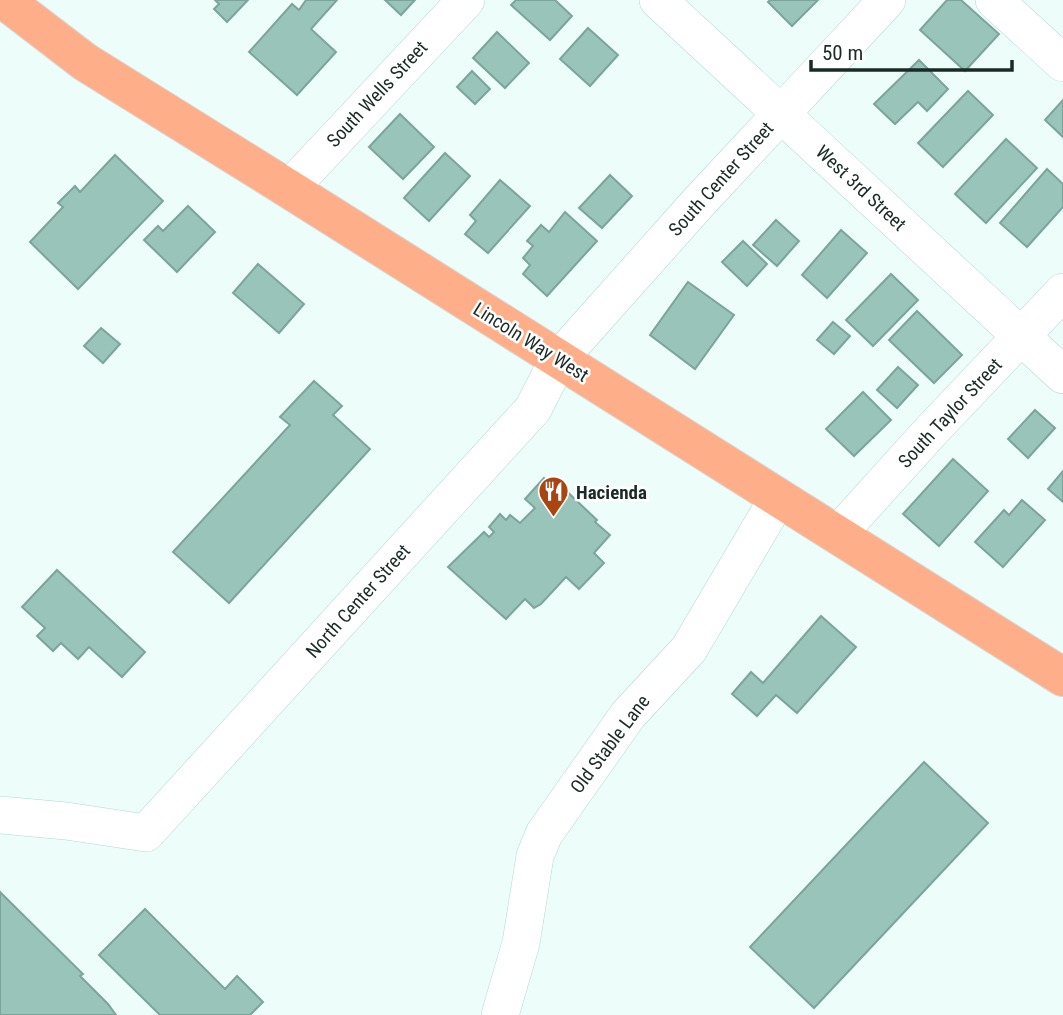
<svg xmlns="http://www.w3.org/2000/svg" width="1063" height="1015" font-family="'Roboto Condensed',sans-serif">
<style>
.building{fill:#99c4ba;stroke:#7ba59b;stroke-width:2}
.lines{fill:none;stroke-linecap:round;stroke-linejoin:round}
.minor-casing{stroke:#aed9cf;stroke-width:38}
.major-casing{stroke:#d6d9d8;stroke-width:40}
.minor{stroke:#fff;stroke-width:37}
.major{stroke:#feaf8a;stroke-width:38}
.labels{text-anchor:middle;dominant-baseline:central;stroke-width:5;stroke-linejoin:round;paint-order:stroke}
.street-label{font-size:19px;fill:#1a2b27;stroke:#fff}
.poi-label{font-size:19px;font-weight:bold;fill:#1a2b27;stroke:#fff;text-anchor:start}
</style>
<rect width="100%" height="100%" fill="#edfefa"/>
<g class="building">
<path d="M215 0H248L227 22 214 9 219 4Z"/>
<path d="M306 0H337L311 29 336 52 297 95 249 52 292 4 299 10Z"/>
<path d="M385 0H415L401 15Z"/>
<path d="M516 0H555L572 16 550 40 511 5Z"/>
<path d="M770 0H818L792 26 768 2Z"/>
<path d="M947 0H961L999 34 965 71 920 30Z"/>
<path d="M588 28 618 55 590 86 560 59Z"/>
<path d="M497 32 529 63 505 88 473 58Z"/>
<path d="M919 60 948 89 927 111 918 102 895 124 874 104Z"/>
<path d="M472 71 490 89 475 104 457 87Z"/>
<path d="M968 91 993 115 943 167 918 143Z"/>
<path d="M1063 100V137L1045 120Z"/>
<path d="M400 114 434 147 403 179 369 147Z"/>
<path d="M1006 139 1037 168 986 223 955 194Z"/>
<path d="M445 153 470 176 429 221 404 198Z"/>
<path d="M115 155 163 201 78 289 30 242 63 207 58 203 75 186 80 192Z"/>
<path d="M1047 169 1063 184V207L1027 247 1000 223Z"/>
<path d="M610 175 632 196 602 228 579 208Z"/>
<path d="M500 180 530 206 488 253 465 234 476 221 470 215Z"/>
<path d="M188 206 215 232 177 272 144 240 158 226 163 231Z"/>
<path d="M565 212 597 241 547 296 523 274 530 265 523 258 533 246 527 241 541 225 549 232Z"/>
<path d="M776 220 799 241 777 266 753 245Z"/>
<path d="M841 230 867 253 827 298 802 275Z"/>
<path d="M743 241 767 264 747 286 722 262Z"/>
<path d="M258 264 304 304 279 333 233 293Z"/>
<path d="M891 274 918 300 873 346 846 320Z"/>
<path d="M688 282 734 315 695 369 650 335Z"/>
<path d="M917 311 962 355 934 383 889 340Z"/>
<path d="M833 322 850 336 834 354 817 340Z"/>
<path d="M101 328 120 344 103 363 84 346Z"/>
<path d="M898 367 918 385 897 408 877 390Z"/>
<path d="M314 381 342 406 333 415 370 449 229 603 173 552 290 425 280 417Z"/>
<path d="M863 392 891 420 854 456 826 429Z"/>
<path d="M1035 410 1055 428 1028 458 1008 439Z"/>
<path d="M953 459 988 491 939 546 903 514Z"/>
<path d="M1063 471V502L1048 489Z"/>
<path d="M544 478 555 488 559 484 597 520 595 522 610 535 594 553 604 563 579 589 566 577 541 604 534 608 525 599 506 619 448 567 484 532 489 537 494 532 489 527 500 514 506 520 510 515 520 523 535 508 525 499Z"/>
<path d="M1022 500 1045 520 1003 567 975 542 1004 510 1009 515Z"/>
<path d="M57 570 145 652 122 677 89 647 78 659 61 643 53 651 37 636 45 628 22 607Z"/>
<path d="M821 616 856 647 797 713 776 695 757 716 732 694 751 672 763 683Z"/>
<path d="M924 762 988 823 814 1008 750 947Z"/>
<path d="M0 892 83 974 80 976 108 1004 116 1015H0Z"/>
<path d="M145 909 225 989 237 976 263 1002 250 1015H160L99 955Z"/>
</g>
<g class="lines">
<defs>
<g id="minor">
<path d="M658 0 1063 375"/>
<path d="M994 0 1063 63"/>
<path d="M289 189 466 0"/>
<path d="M837 535 931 431 1063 292"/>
<path d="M0 815 66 821 146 833 533 409 558 360 698 203 887 0"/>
<path d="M500 1015 521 943 535 856 544 834 628 715 689 649 778 498"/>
</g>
<path id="major" d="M4 0 85 62 289 189 1063 677"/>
</defs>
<use href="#minor" class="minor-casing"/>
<use href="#major" class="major-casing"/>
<use href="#minor" class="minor"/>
<use href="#major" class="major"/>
</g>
<defs>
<symbol id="restaurant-pin" viewBox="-11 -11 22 30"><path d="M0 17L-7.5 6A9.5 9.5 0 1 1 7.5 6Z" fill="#a94511" stroke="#fff"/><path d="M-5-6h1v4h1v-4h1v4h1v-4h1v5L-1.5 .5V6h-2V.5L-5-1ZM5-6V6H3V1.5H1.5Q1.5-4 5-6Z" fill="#fff"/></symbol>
</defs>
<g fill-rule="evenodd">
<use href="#restaurant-pin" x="536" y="474" width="35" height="47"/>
</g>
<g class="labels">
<g class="street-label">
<text transform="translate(377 94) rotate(-47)">South Wells Street</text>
<text transform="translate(721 179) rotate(-48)">South Center Street</text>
<text transform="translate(861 188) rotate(43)">West 3rd Street</text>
<text transform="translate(531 342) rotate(32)">Lincoln Way West</text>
<text transform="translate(950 413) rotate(-47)">South Taylor Street</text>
<text transform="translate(358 601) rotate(-48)">North Center Street</text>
<text transform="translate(610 744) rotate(-53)">Old Stable Lane</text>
</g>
<g class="poi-label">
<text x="576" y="492">Hacienda</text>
</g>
</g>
<path d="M811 60v10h201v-10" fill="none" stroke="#1a2b27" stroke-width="3.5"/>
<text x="822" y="60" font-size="21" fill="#1a2b27" stroke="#ffffff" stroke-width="5" paint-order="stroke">50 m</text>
</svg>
